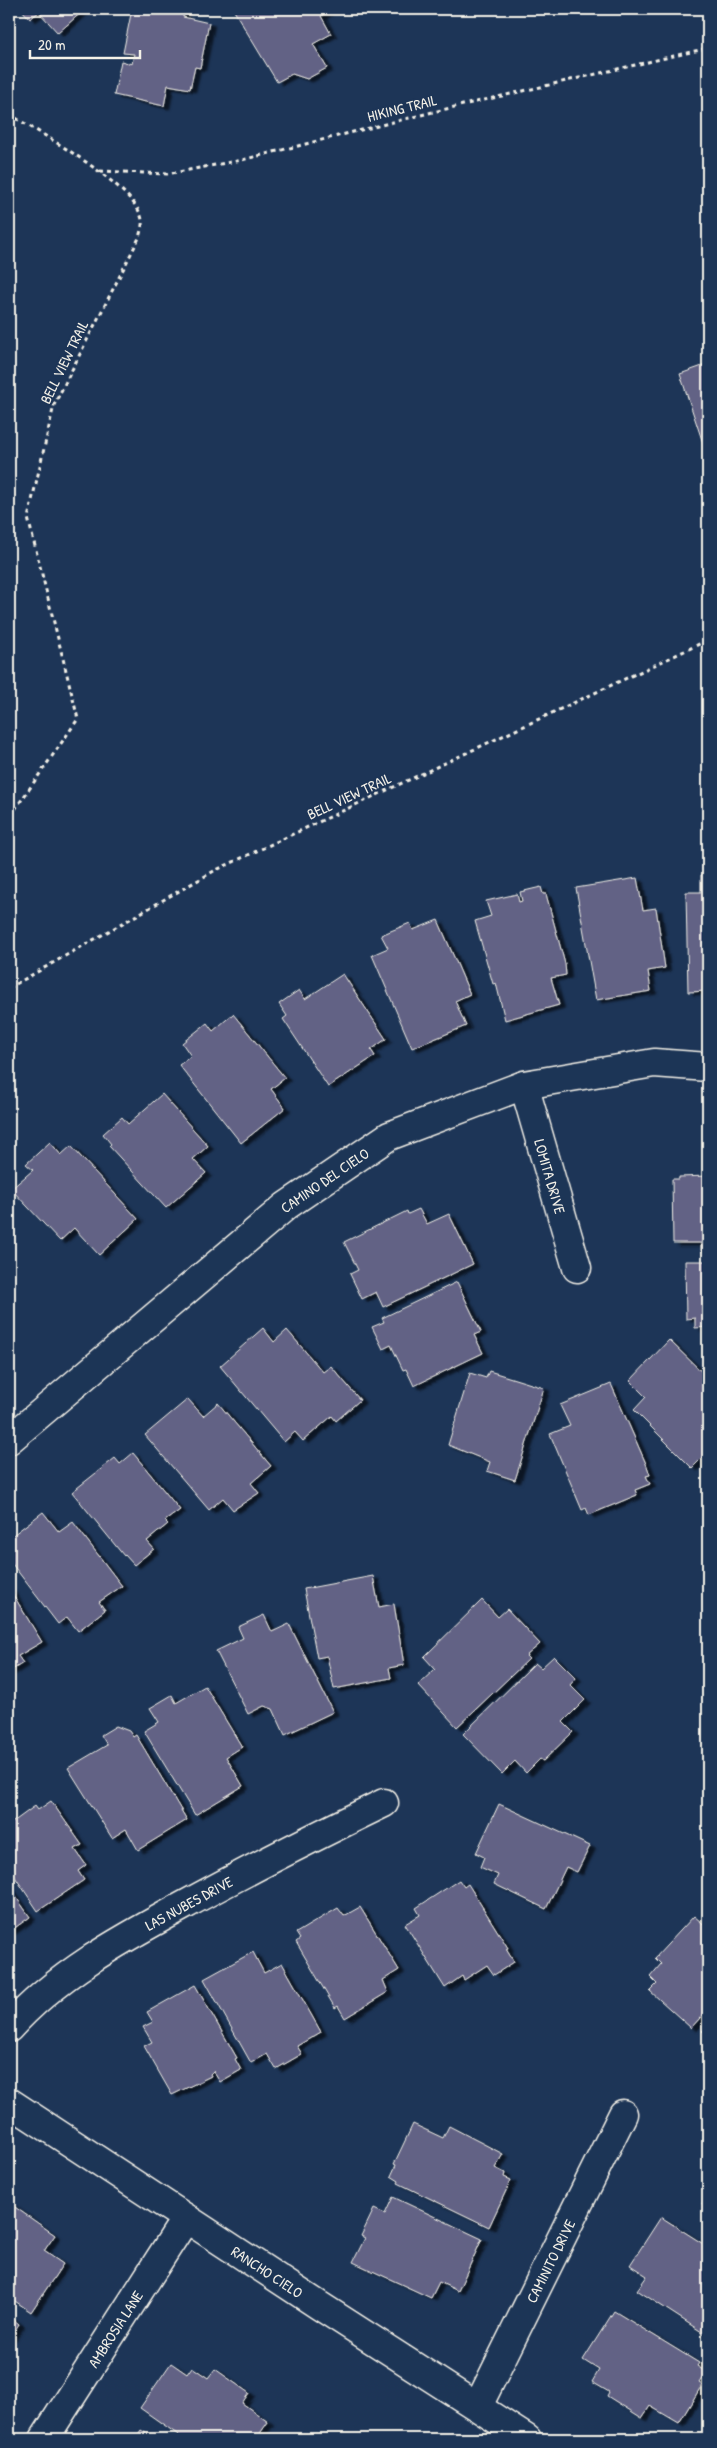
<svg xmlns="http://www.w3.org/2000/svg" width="717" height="2448" font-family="'Patrick Hand',sans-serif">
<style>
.building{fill:#626285;stroke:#f4f1e8;filter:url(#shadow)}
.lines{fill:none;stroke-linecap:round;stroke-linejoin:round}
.minor-casing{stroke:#f4f1e8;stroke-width:31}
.path{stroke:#f4f1e8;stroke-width:3;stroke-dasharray:4 4;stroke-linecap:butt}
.minor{stroke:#1d3557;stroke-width:28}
.labels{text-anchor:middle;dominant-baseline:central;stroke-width:4;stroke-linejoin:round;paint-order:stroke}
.street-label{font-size:15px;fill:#f4f1e8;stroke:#1d3557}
</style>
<defs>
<filter id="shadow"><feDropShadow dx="5.5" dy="3" stdDeviation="1" flood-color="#0009"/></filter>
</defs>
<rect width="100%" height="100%" fill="#1d3557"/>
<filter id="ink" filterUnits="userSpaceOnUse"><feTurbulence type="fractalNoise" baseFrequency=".02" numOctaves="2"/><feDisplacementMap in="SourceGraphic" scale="10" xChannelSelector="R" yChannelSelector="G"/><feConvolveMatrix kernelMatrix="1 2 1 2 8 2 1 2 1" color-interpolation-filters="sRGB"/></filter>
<g filter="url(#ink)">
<g class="building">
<path d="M21 9H85L58 33 39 12 30 19Z"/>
<path d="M132 9H184L183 17 209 23 200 68 195 67 190 89 168 85 164 106 114 95 121 61 132 64 134 54 123 53Z"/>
<path d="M233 9H324L327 12 321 16 331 34 313 44 327 68 307 79 292 74 277 82Z"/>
<path d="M708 364V458L680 374Z"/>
<path d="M701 875H708V991L688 992 686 892H701Z"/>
<path d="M637 878 643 910 656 908 665 968 648 971 651 991 596 1000 576 888Z"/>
<path d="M541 887 543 894H546L565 964 566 975 551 978 559 1005 505 1020 496 983 493 984 475 921 491 916 486 901 517 894 519 902 522 901 520 892Z"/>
<path d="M438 920 470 994 455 1001 466 1026 412 1048 372 955 388 948 381 935 410 923 413 930Z"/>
<path d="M343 974 386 1039 371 1050 375 1056 328 1087 283 1019 287 1016 279 1004 299 990 305 999Z"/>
<path d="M233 1014 285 1078 271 1089 285 1108 241 1143 179 1065 191 1056 182 1043 207 1023 213 1031Z"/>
<path d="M162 1094 208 1146 193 1159 206 1173 166 1208 109 1146 111 1144 103 1134 122 1117 128 1124Z"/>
<path d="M50 1142 61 1155 71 1146 138 1219 99 1255 74 1228 60 1241 11 1189 33 1170 26 1164Z"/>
<path d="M708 1176V1251H701V1243H673L672 1179H679V1177Z"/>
<path d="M419 1209 427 1224 449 1214 473 1264 383 1307 376 1292 362 1299 350 1274 358 1270 344 1242 407 1211 408 1214Z"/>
<path d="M685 1261H708V1327L695 1328V1318L686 1319Z"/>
<path d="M457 1282 481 1332 474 1335 483 1353 414 1386 406 1369 403 1370 391 1345 383 1349 372 1327 384 1322 382 1318Z"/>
<path d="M263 1328 274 1342 287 1330 323 1372 331 1366 360 1400 336 1421 332 1416 303 1441 295 1432 284 1442 220 1366Z"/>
<path d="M669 1340 708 1378V1452L692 1468 634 1410 646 1397 630 1381Z"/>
<path d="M489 1371 544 1388 515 1480 487 1471 490 1462 448 1445 470 1373 486 1378Z"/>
<path d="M611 1384 647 1466 650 1475 646 1476 650 1484 635 1490 637 1495 589 1515 586 1508 582 1510 550 1434 570 1426 560 1405Z"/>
<path d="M188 1399 203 1416 218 1403 271 1466 251 1483 259 1493 233 1510 223 1498 209 1510 145 1435Z"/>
<path d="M133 1453 180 1510 165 1521 168 1524 147 1541 154 1549 134 1565 125 1555 124 1556 72 1492 115 1458 120 1464Z"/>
<path d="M43 1512 59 1532 73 1522 122 1586 99 1602 105 1610 78 1631 67 1617 58 1624 9 1560V1538Z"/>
<path d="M373 1576 379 1607 394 1604 404 1665 389 1668 391 1678 334 1689 327 1656 317 1658 304 1589Z"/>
<path d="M9 1588 42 1642 18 1656 23 1663 9 1672Z"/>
<path d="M482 1600 498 1617 507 1609 540 1644 526 1656 529 1659 457 1727 418 1685 435 1669 424 1657Z"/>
<path d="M264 1615 272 1632 289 1624 333 1712 285 1735 273 1709 264 1706 248 1714 216 1651 243 1638 238 1627Z"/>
<path d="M554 1656 576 1678 570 1685 585 1700 563 1722 573 1732 543 1761 540 1759 526 1773 515 1761 502 1774 463 1734 535 1663 541 1668Z"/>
<path d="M205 1686 242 1747 226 1757 243 1786 195 1815 144 1731 159 1722 150 1708 172 1695 176 1703Z"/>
<path d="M116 1726 129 1731 133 1737 136 1735 187 1820 138 1850 126 1829 112 1838 68 1768 107 1745 101 1735Z"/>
<path d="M51 1801 82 1845 75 1849 86 1865 78 1871 84 1880 38 1911 9 1868V1825L35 1806 38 1810Z"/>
<path d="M499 1804 590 1846 577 1872 566 1867 546 1909 494 1884 498 1875 480 1867 484 1857 476 1853Z"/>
<path d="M459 1880 464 1887 468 1884 508 1948 506 1949 514 1962 494 1975 487 1965 464 1980 462 1976 445 1988 405 1924 420 1915 416 1908Z"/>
<path d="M9 1887 30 1917 9 1932Z"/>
<path d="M360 1907 399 1970 383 1980 388 1992 345 2018 338 2006 335 2008 296 1942 300 1939 296 1933 338 1908 344 1916Z"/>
<path d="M694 1916 708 1928V2009L691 2028 650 1991 657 1984 650 1977 661 1964 655 1958Z"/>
<path d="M253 1952 264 1973 282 1963 321 2032 297 2046 302 2054 276 2069 267 2054 251 2063 204 1979Z"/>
<path d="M195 1985 237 2058 235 2059 241 2070 220 2082 213 2071 210 2074 211 2076 172 2095 144 2046 152 2042 143 2027 153 2022 147 2012Z"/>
<path d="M708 2025V2036L702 2031Z"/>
<path d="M413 2124 443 2138 449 2126 503 2154 495 2168 505 2173 504 2177 511 2180 489 2227 398 2183 399 2181 391 2176 396 2165 394 2164Z"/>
<path d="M708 2186V2206L702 2204Z"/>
<path d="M393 2197 482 2239 458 2291 439 2282 431 2298 353 2262 365 2238 361 2236 374 2209 385 2214Z"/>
<path d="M9 2203 55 2235 44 2251 63 2264 31 2312 9 2297Z"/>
<path d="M661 2217 708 2247V2336L637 2290 647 2276 630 2265Z"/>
<path d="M614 2311 699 2363 697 2366 706 2372 699 2383 702 2385 679 2423 650 2406 642 2418 607 2396 609 2392 592 2382 599 2370 583 2360Z"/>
<path d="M9 2316 19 2324 9 2339Z"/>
<path d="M171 2363 187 2374 192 2367 208 2378 215 2369 249 2393 242 2403 268 2422 256 2439H184L140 2408Z"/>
<path d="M141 2430 155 2439H135Z"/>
</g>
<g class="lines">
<defs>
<g id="minor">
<path id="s1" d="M524 1085 577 1268"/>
<path id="s2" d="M9 1440 286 1206 389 1136 524 1085 654 1063 708 1067"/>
<path id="s3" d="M9 2028C56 1975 120 1940 181 1907 248 1870 316 1836 384 1803"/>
<path id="s4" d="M9 2102 320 2306 527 2439"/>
<path id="s5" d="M478 2406 623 2114"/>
<path id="s6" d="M44 2439 186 2218"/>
</g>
</defs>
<use href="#minor" class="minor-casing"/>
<g class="path">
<path d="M9 114C38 132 137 186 142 220 143 225 140 233 139 238L54 405 28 518 78 719 9 818"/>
<path d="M100 171 167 174 242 160 433 112 708 48"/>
<path d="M9 988 214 871 708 640"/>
</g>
<use href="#minor" class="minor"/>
</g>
</g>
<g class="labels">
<g class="street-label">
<text transform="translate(402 108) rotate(-14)">HIKING TRAIL</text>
<text transform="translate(64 362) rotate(-64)">BELL VIEW TRAIL</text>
<text transform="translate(349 796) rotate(-25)">BELL VIEW TRAIL</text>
<text stroke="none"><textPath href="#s1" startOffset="95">LOMITA DRIVE</textPath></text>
<text stroke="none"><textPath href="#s2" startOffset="409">CAMINO DEL CIELO</textPath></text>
<text stroke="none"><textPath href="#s3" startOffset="220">LAS NUBES DRIVE</textPath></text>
<text stroke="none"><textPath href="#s5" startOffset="162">CAMINITO DRIVE</textPath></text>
<text stroke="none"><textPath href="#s4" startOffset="309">RANCHO CIELO</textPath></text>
<text stroke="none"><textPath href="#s6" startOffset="131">AMBROSIA LANE</textPath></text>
</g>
</g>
<rect width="717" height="2448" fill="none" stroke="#1d3557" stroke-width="30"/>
<rect x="15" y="15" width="687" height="2418" fill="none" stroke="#f4f1e8" stroke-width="2" filter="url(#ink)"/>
<path d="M30 50v8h110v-8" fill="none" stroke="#f4f1e8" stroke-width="2.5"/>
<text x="38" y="50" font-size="15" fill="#f4f1e8" stroke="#1d3557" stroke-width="4" paint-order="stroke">20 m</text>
</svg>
